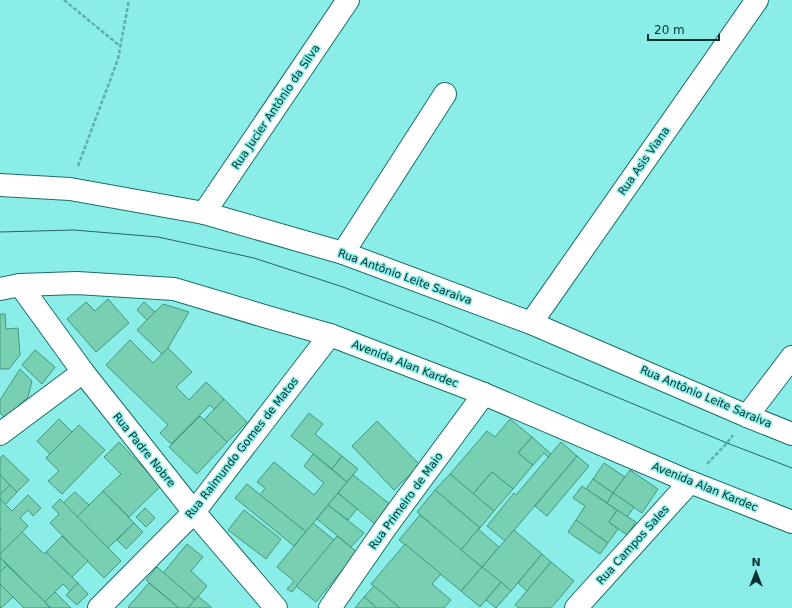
<svg xmlns="http://www.w3.org/2000/svg" width="792" height="608" font-family="'DejaVu Sans',sans-serif">
<style>
.building{fill:#79cfb2;stroke:#41987e}
.lines{fill:none;stroke-linecap:round;stroke-linejoin:round}
.minor-casing{stroke:#1c6d69;stroke-width:24}
.path{stroke:#5dafaa;stroke-width:2.5;stroke-dasharray:4 2;stroke-linecap:butt}
.minor{stroke:#fff;stroke-width:22}
.tram{stroke:#276461;stroke-width:1}
.labels{text-anchor:middle;dominant-baseline:central;stroke-width:3;stroke-linejoin:round;paint-order:stroke}
.street-label{font-size:11px;fill:#03322f;stroke:#8aede7}
</style>
<rect width="100%" height="100%" fill="#8aede7"/>
<g class="building">
<path d="M108 299 129 323 96 352 67 319 86 302 95 311Z"/>
<path d="M144 302 155 312 147 320 137 310Z"/>
<path d="M163 304 189 312 168 348 162 354 137 330Z"/>
<path d="M0 314H5L6 329 18 328 20 355 9 369H0Z"/>
<path d="M130 340 153 363 168 348 192 372 176 387 189 400 206 382 224 399 214 409 210 405 171 444 160 433 168 425 106 365Z"/>
<path d="M35 350 55 367 42 384 22 365Z"/>
<path d="M20 369 32 381 28 397 5 418 0 413V400Z"/>
<path d="M224 399 247 422 227 442 204 420Z"/>
<path d="M309 413 323 424 315 434 342 456 332 469 291 436Z"/>
<path d="M200 416 227 442 197 474 169 447Z"/>
<path d="M59 419 72 432 50 454 37 441Z"/>
<path d="M510 419 532 437 518 453 533 465 513 489 492 472 473 494 450 474 487 431 495 437Z"/>
<path d="M377 421 420 465 394 490 352 446Z"/>
<path d="M79 425 105 450 62 494 48 481 59 471 46 458Z"/>
<path d="M532 437 551 454 548 457 544 453 533 465 518 453Z"/>
<path d="M119 442 161 486 129 517 103 491 121 474 104 457Z"/>
<path d="M561 442 577 456 505 541 487 526 514 493 516 495Z"/>
<path d="M313 454 347 482 306 532 260 495 265 488 257 482 274 462 314 495 324 483 304 466Z"/>
<path d="M3 455 29 480 17 492 0 475V458Z"/>
<path d="M342 456 358 469 347 482 332 469Z"/>
<path d="M577 456 589 466 547 516 535 506Z"/>
<path d="M604 463 625 477 613 493 593 479Z"/>
<path d="M630 470 658 489 642 513 613 493Z"/>
<path d="M492 472 513 489 494 511 473 494Z"/>
<path d="M450 474 494 511 480 528 435 490Z"/>
<path d="M0 475 10 485 0 495Z"/>
<path d="M353 475 391 505 375 524 338 493Z"/>
<path d="M593 479 613 493 607 503 586 489Z"/>
<path d="M247 484 306 532 294 546 235 498Z"/>
<path d="M10 485 17 492 5 505 0 499V495Z"/>
<path d="M582 486 617 510 609 522 618 529 608 543 576 520 585 506 573 498Z"/>
<path d="M435 490 480 528 461 550 417 512Z"/>
<path d="M103 491 134 523 108 548 77 517Z"/>
<path d="M75 492 89 505 77 517 63 503Z"/>
<path d="M338 493 357 509 348 520 328 505Z"/>
<path d="M613 493 634 507 627 517 607 503Z"/>
<path d="M28 495 41 508 33 516 28 510 20 518 28 526 0 554V530L1 529 0 528V499L12 511Z"/>
<path d="M60 499 121 561 104 578 50 523 59 514 52 507Z"/>
<path d="M328 505 364 533 351 547 317 519Z"/>
<path d="M145 508 155 518 146 527 136 517Z"/>
<path d="M244 510 281 539 266 559 228 530Z"/>
<path d="M617 510 636 522 627 535 609 522Z"/>
<path d="M420 515 482 567 461 591 399 540Z"/>
<path d="M576 520 608 543 600 554 568 532Z"/>
<path d="M134 523 143 532 126 549 117 540Z"/>
<path d="M313 523 334 540 292 592 287 589 294 581 277 567Z"/>
<path d="M478 529 499 547 482 567 461 550Z"/>
<path d="M514 530 542 554 511 591 482 567Z"/>
<path d="M22 532 44 554 46 552 78 583 70 591 63 584 45 602 0 557V554Z"/>
<path d="M62 536 88 561 72 577 46 552Z"/>
<path d="M337 536 357 552 316 602 296 586Z"/>
<path d="M187 544 203 557 191 571 207 586 195 600 163 573Z"/>
<path d="M405 544 441 574 432 584 451 600 444 608H400L371 584Z"/>
<path d="M542 554 551 562 527 591 518 583Z"/>
<path d="M0 557 7 565 0 572Z"/>
<path d="M551 562 574 581 551 608H519L515 605Z"/>
<path d="M7 565 45 602 50 608H24L0 584V572Z"/>
<path d="M157 567 195 600 188 608H179L146 580Z"/>
<path d="M482 567 501 582 480 607 461 591Z"/>
<path d="M501 582 511 591 496 608 486 600Z"/>
<path d="M78 583 88 594 77 605 66 595Z"/>
<path d="M149 583 179 608H130L128 607Z"/>
<path d="M0 584 13 597 1 608H0Z"/>
<path d="M374 586 400 608H377L364 597Z"/>
<path d="M55 592 71 608H51L45 602Z"/>
<path d="M198 596 211 607V608H188Z"/>
<path d="M364 597 377 608H355Z"/>
</g>
<g class="lines">
<defs>
<g id="minor">
<path d="M0 185 70 189 204 213 343 253 531 323 747 416 792 434"/>
<path d="M204 213 348 0"/>
<path d="M343 253 445 94"/>
<path d="M20 285 83 372 194 512 276 608"/>
<path d="M0 289 20 285 77 283 174 289 264 316 330 335 484 394 690 482 792 522"/>
<path d="M531 323 757 0"/>
<path d="M747 416 792 357"/>
<path d="M0 434 83 372"/>
<path d="M99 608 194 512 330 335"/>
<path d="M330 608 386 527 484 394"/>
<path d="M576 608 690 482"/>
</g>
</defs>
<use href="#minor" class="minor-casing"/>
<g class="path">
<path d="M64 0 120 46"/>
<path d="M78 166 118 59 129 0"/>
<path d="M707 464 727 443 733 435"/>
</g>
<use href="#minor" class="minor"/>
<path class="tram" d="M0 232 74 230 158 237 254 258 343 287 439 323 727 443 792 468"/>
</g>
<g class="labels">
<g class="street-label">
<text transform="translate(276 107) rotate(-56)">Rua Jucier Antônio da Silva</text>
<text transform="translate(644 161) rotate(-55)">Rua Asis Viana</text>
<text transform="translate(405 277) rotate(20)">Rua Antônio Leite Saraiva</text>
<text transform="translate(405 364) rotate(21)">Avenida Alan Kardec</text>
<text transform="translate(706 397) rotate(23)">Rua Antônio Leite Saraiva</text>
<text transform="translate(242 448) rotate(-52)">Rua Raimundo Gomes de Matos</text>
<text transform="translate(144 450) rotate(51)">Rua Padre Nobre</text>
<text transform="translate(705 487) rotate(22)">Avenida Alan Kardec</text>
<text transform="translate(406 501) rotate(-54)">Rua Primeiro de Maio</text>
<text transform="translate(633 545) rotate(-48)">Rua Campos Sales</text>
</g>
</g>
<g transform="translate(756 572)" stroke="#8aede7" stroke-width="3" paint-order="stroke">
<path d="M0-3L7 15L0 10L-7 15Z" fill="#03322f"/>
<text y="-6" font-size="11" font-weight="bold" text-anchor="middle" fill="#03322f">N</text>
</g>
<path d="M648 34v6h71v-6" fill="none" stroke="#03322f" stroke-width="2"/>
<text x="654" y="34" font-size="12" fill="#03322f" stroke="#8aede7" stroke-width="3" paint-order="stroke">20 m</text>
</svg>
